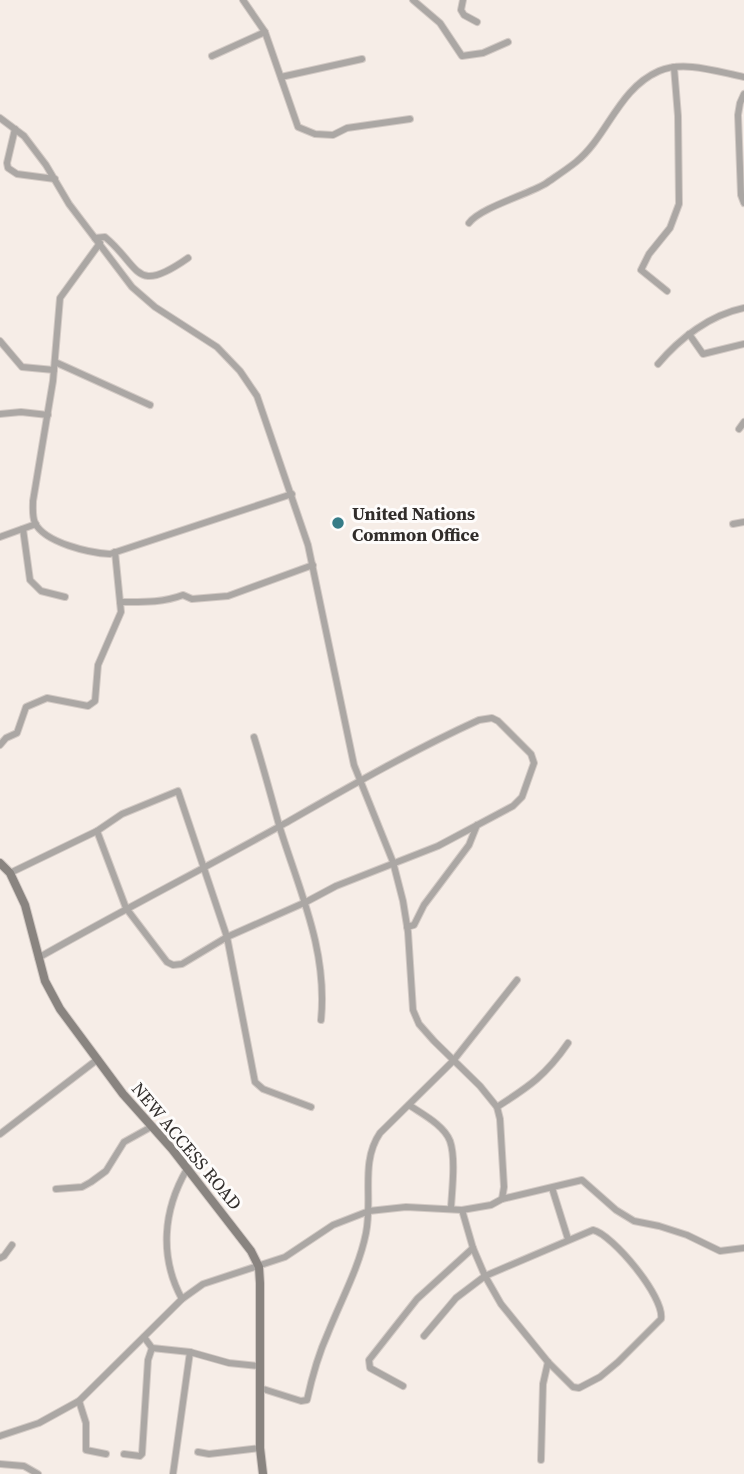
<svg xmlns="http://www.w3.org/2000/svg" width="744" height="1474" font-family="'Source Serif 4',serif">
<style>
.lines{fill:none;stroke-linecap:round;stroke-linejoin:round}
.street-casing{stroke:#d3cac5;stroke-width:8}
.secondary-casing{stroke:#d3cac5;stroke-width:10}
.street{stroke:#aba7a4;stroke-width:6}
.secondary{stroke:#898480;stroke-width:8}
.poi-dot{fill:#367c87;stroke:#fefcfb;stroke-width:2.5}
.labels{text-anchor:middle;dominant-baseline:central;stroke-width:6;stroke-linejoin:round;paint-order:stroke}
.poi-label{font-size:18px;font-weight:bold;fill:#312d2b;stroke:#fefcfb;text-anchor:start}
.street-label{font-size:18px;fill:#312d2b;stroke:#fefcfb}
</style>
<rect width="100%" height="100%" fill="#f6ede7"/>
<g class="lines">
<defs>
<g id="street">
<path d="M243 0 265 32 298 127 315 134 333 135 347 128 410 119"/>
<path d="M413 0 440 23 462 56 483 53 508 42"/>
<path d="M463 0 461 10 464 15 477 22"/>
<path d="M212 56 265 32"/>
<path d="M281 77 362 59"/>
<path d="M744 94 740 103 738 115 741 195 744 203"/>
<path d="M0 118 24 136 46 165 69 204 132 287 155 307 217 347 240 371 257 396 308 545 354 765 393 862 403 901 408 932 413 1010 419 1024 434 1041 480 1086 497 1107 500 1119 504 1187 502 1199 491 1205 462 1210 406 1207 369 1211 333 1225 285 1257 203 1284 182 1299 79 1401 39 1423 0 1436"/>
<path d="M15 129 7 163 8 168 17 174 55 179"/>
<path d="M469 223C480 208 526 195 545 184 555 177 566 170 576 162 608 136 618 89 659 71 684 60 718 72 744 77"/>
<path d="M95 238 105 237C141 267 134 296 188 258"/>
<path d="M100 243 60 298 53 381 33 501C33 508 32 516 35 523 45 543 90 553 110 554L292 494"/>
<path d="M667 291 641 270 649 254 670 228 679 204 678 116 674 67"/>
<path d="M689 334 703 354 744 344"/>
<path d="M0 341 22 367 54 370"/>
<path d="M55 362 150 405"/>
<path d="M658 364C680 338 710 315 744 308"/>
<path d="M0 414 21 412 48 415"/>
<path d="M739 429 744 422"/>
<path d="M733 524 744 522"/>
<path d="M23 529 30 580 41 591 65 597"/>
<path d="M0 537 36 524"/>
<path d="M120 602C142 602 162 603 183 595L192 599 228 596 313 565"/>
<path d="M254 737C263 766 271 796 279 825 299 890 328 950 321 1020"/>
<path d="M0 745 6 738 17 733 26 707 47 698 88 706 95 701 98 665 121 612 115 552"/>
<path d="M10 873 97 831 122 814 178 791 227 937 255 1082 263 1089 311 1107"/>
<path d="M407 927 414 925 424 905 469 845 477 825"/>
<path d="M38 958C119 912 201 870 282 825 347 788 411 751 479 720L492 718 498 721 531 754 534 763 522 797 513 806 438 846 336 886 306 902 227 937 182 964 173 965 167 962 126 908 97 831"/>
<path d="M409 1105C422 1114 444 1125 450 1141 456 1158 452 1190 451 1208"/>
<path d="M497 1107C530 1086 546 1075 568 1043"/>
<path d="M0 1134 98 1059"/>
<path d="M552 1188 568 1239"/>
<path d="M56 1189 82 1187 91 1182 106 1171 124 1142 151 1127"/>
<path d="M502 1199 582 1180 616 1210 634 1221 659 1226 687 1235 720 1251 744 1248"/>
<path d="M0 1258 4 1256 12 1245"/>
<path d="M182 1299C159 1257 163 1210 187 1169"/>
<path d="M424 1336 456 1298 485 1276 593 1230C612 1234 665 1297 661 1319L618 1362 600 1377 579 1388 573 1387 548 1362 501 1304 485 1276 473 1248 462 1210"/>
<path d="M144 1337 152 1348 190 1352"/>
<path d="M403 1386 370 1368 369 1360 417 1299 473 1248"/>
<path d="M260 1388 301 1401 307 1400C312 1377 318 1355 328 1333 341 1300 359 1268 366 1233 373 1199 360 1162 380 1133L453 1061 517 980"/>
<path d="M79 1401 86 1423V1450L106 1454"/>
<path d="M198 1452 209 1454 260 1448"/>
<path d="M124 1454 140 1456 142 1454 148 1360 152 1348"/>
<path d="M541 1460 543 1384 548 1362"/>
<path d="M0 1464 24 1466 38 1474"/>
<path d="M173 1474 190 1352 229 1363 259 1366"/>
</g>
<path id="secondary" d="M0 863 10 873 25 905 45 981 60 1009 123 1094 172 1149 251 1251 259 1267 260 1283V1448L263 1474"/>
</defs>
<use href="#street" class="street-casing"/>
<use href="#secondary" class="secondary-casing"/>
<use href="#street" class="street"/>
<use href="#secondary" class="secondary"/>
</g>
<circle class="poi-dot" cx="338" cy="523" r="7"/>
<g class="labels">
<g class="poi-label">
<text x="352" y="513">United Nations<tspan x="352" dy="21">Common Office</tspan></text>
</g>
<g class="street-label">
<text transform="translate(187 1146) rotate(50)">NEW ACCESS ROAD</text>
</g>
</g>
</svg>
